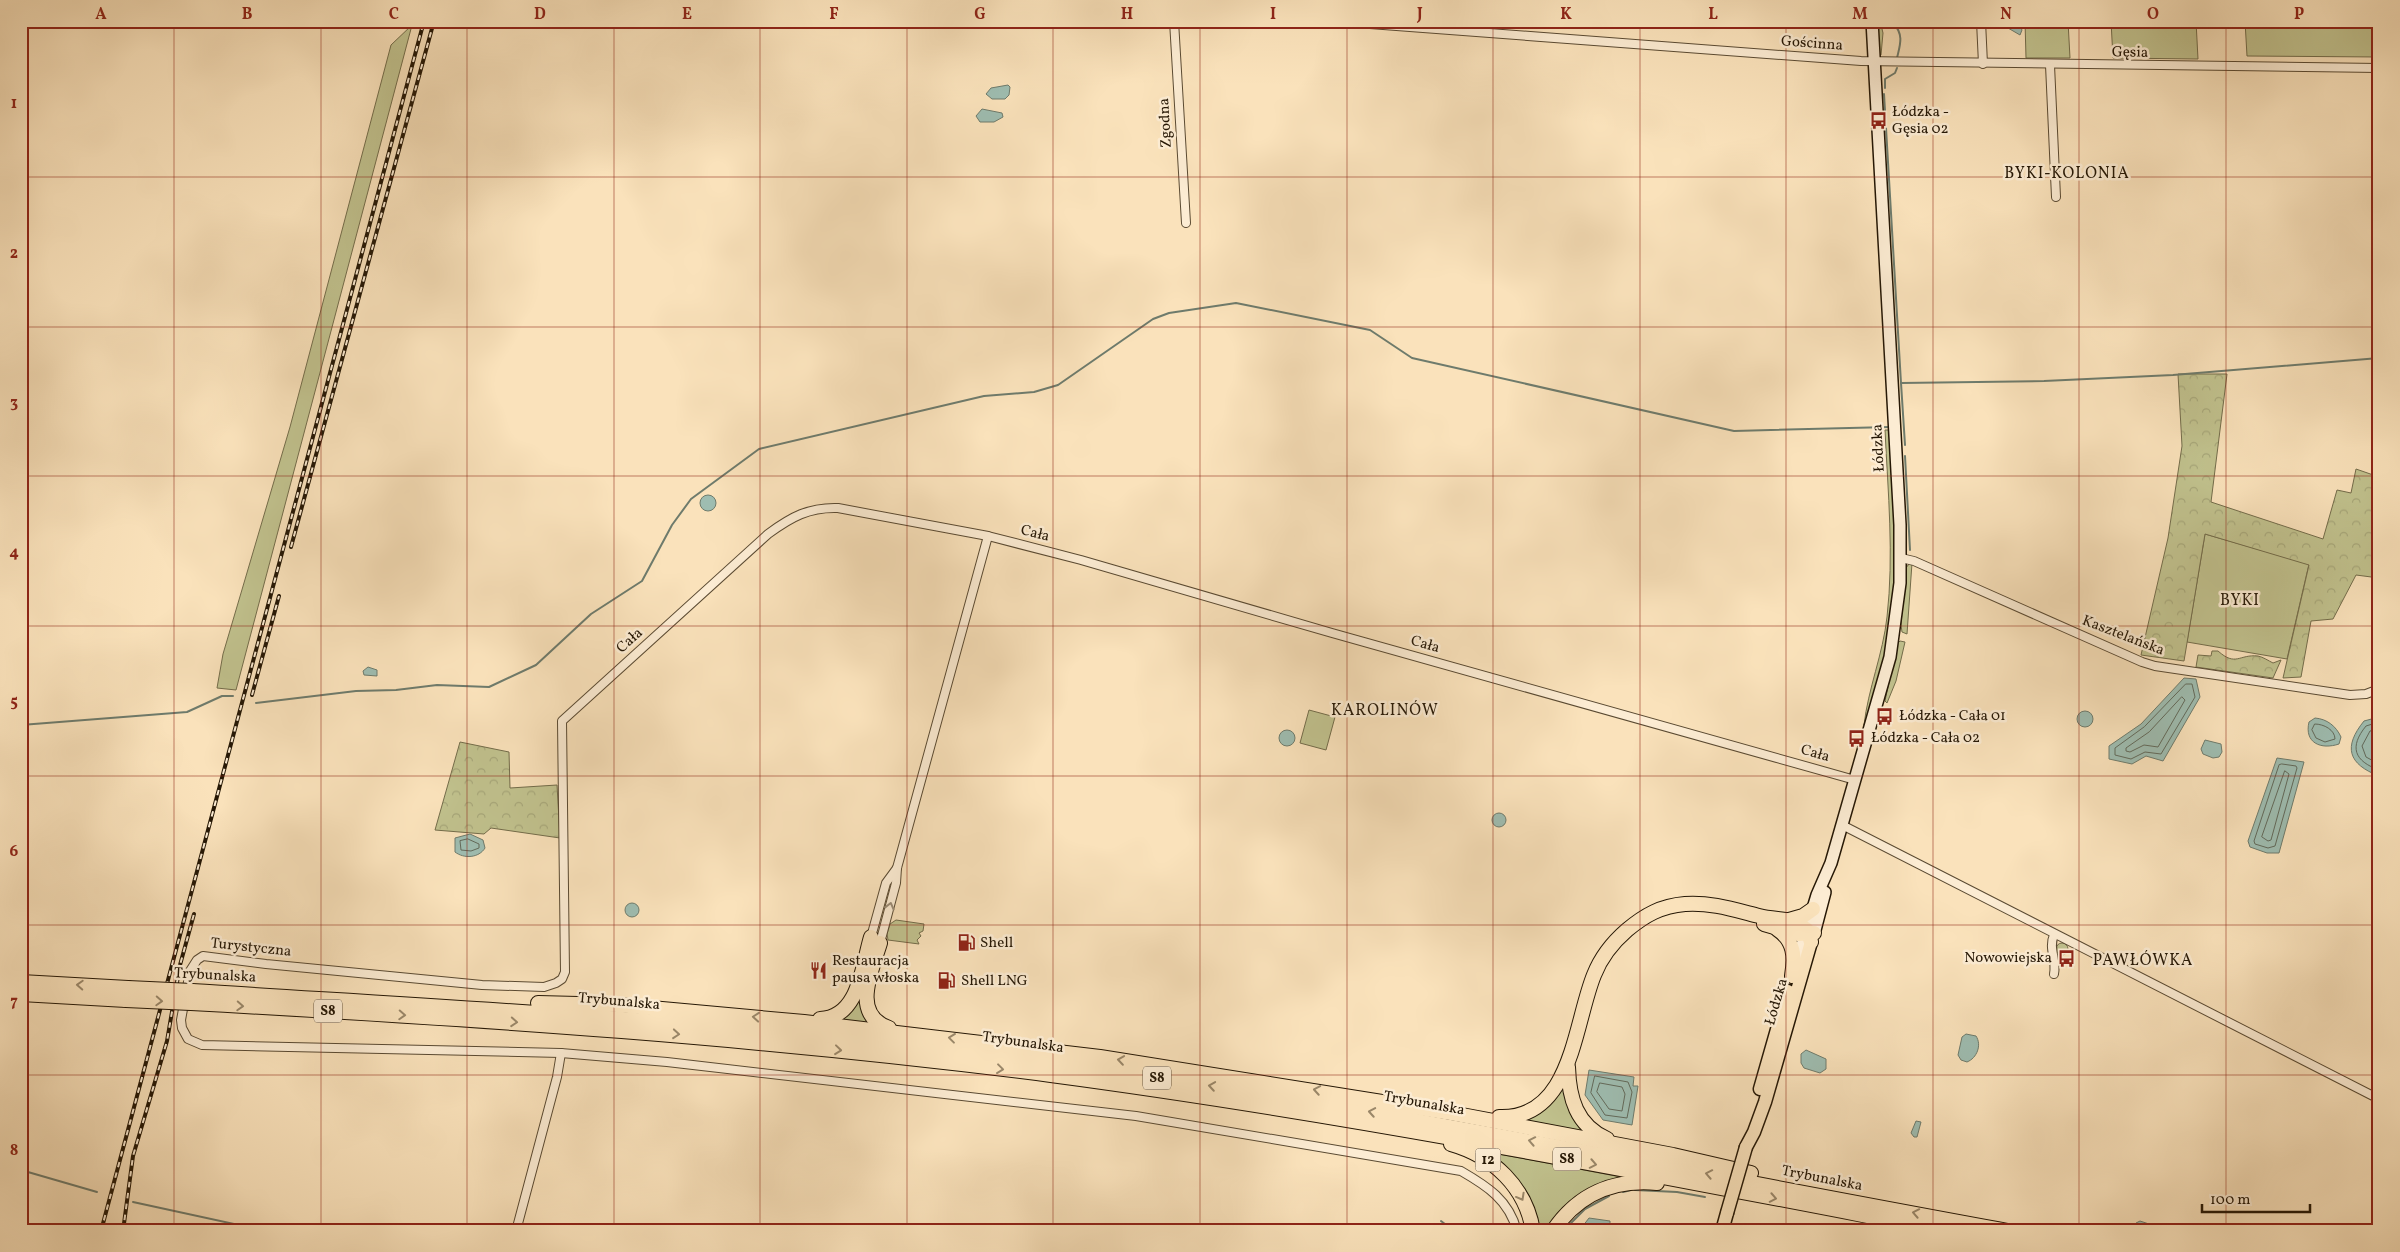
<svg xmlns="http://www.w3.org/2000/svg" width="2400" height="1252" font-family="Vollkorn,serif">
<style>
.green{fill:#c1c28e;stroke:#736c4a}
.forest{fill:url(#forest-crowns);stroke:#736c4a}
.water{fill:#9ebdb1;stroke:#6e7b6c}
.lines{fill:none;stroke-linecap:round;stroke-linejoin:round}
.shore{stroke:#626a5b;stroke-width:1}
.stream{stroke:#6e7b6c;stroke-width:2}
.street-casing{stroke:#5a4a32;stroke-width:10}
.secondary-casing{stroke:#251705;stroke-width:14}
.primary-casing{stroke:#251705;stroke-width:15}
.highway-casing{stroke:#251705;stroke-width:16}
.street{stroke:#fcecd3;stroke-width:8}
.secondary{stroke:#fcecd3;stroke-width:11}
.primary{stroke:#fae2bb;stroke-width:12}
.highway{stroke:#fae2bb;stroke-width:14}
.rail-casing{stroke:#251705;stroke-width:4}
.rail{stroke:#fcecd3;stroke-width:2;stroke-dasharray:5.5;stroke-linecap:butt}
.primary-bridge-casing{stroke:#251705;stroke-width:15;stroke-linecap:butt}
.highway-bridge-casing{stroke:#251705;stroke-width:16;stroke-linecap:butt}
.primary-bridge{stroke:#fae2bb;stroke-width:12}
.highway-bridge{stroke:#fae2bb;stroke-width:14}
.oneway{stroke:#9b8c76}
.oneway2{stroke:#9a8769}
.grid{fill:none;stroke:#8f2418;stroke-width:1;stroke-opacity:0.55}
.labels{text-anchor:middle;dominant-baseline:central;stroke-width:5;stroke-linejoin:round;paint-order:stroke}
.shield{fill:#fcecd3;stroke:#665743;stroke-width:1}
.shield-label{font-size:14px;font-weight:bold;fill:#251705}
.street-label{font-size:15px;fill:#251705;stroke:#fcecd3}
.poi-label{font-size:15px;fill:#251705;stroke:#fcecd3;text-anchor:start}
.neighbourhood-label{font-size:16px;letter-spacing:1px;fill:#251705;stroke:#fcecd3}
.neatline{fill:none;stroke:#8f2418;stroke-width:2}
.grid-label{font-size:16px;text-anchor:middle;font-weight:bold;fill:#8f2418}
</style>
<defs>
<pattern id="forest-crowns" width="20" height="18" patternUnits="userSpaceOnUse" patternTransform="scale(1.25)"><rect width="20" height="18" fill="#c1c28e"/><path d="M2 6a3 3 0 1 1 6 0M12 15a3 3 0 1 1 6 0" fill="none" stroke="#a6a679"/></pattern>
</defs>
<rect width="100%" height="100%" fill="#fae2bb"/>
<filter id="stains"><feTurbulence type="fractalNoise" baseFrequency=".004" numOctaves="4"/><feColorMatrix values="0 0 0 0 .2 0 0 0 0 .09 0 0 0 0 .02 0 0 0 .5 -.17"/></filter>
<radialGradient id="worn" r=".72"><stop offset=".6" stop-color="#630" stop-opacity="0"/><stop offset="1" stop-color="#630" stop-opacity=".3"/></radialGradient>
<g class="green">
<path d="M1876 21H1880L1883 33 1881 55 1879 54Z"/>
<path d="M2025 21H2068L2070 58H2026Z"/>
<path d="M2111 21H2196L2198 59 2113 58Z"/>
<path d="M2245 21H2379V57L2247 56Z"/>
<path d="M412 25 236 690 217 688 223 654 290 427 391 45Z"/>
<path d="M1885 430H1890C1895 533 1905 628 1864 725 1868 689 1883 654 1887 617 1894 555 1888 493 1885 430Z"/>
<path d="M2205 534 2309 564 2287 659 2187 642Z"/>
<path d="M1912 563 1907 634 1902 632 1901 625 1905 570 1908 565Z"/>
<path d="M1900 641 1905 642 1896 681 1887 703 1885 701 1897 644Z"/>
<path d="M1309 710 1335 717 1326 750 1300 743Z"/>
<path d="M896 920 924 924 923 931 919 933 921 936 917 940 919 944 888 940 887 934 890 924Z"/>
<circle cx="2062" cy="949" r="6"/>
<path d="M861 991 871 1024 839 1021 848 1014Z"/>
<path d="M1563 1082 1589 1134 1520 1119Z"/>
<path d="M1483 1151 1621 1177 1622 1179 1549 1231H1537Z"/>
</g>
<g class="forest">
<path d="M2178 374H2227L2211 502 2323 539 2337 490 2351 493 2356 469 2379 477V578L2356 575 2333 619 2311 621 2301 677 2283 678 2309 565 2205 534 2184 661 2141 655 2168 538 2182 446Z"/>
<path d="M2212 651H2218C2236 667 2239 654 2258 656 2263 657 2269 661 2273 663L2281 660 2273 678 2196 667 2198 655 2211 656Z"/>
<path d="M460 742 509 752 510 788 557 785 560 838 491 828 484 834 435 830Z"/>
</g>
<g class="water">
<path d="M2008 21 2018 22 2022 30 2020 35 2008 28Z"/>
<path d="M1008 85 1010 87 1009 95 1005 99H992L986 94 991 88Z"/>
<path d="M982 109 1002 113 1003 117 994 122H980L976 116Z"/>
<circle cx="708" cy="503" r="8"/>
<path d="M368 667 377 670V676L364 675 363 671Z"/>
<path d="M2184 678 2196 679 2200 697 2163 761 2146 756 2132 764 2109 759V746L2141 724Z"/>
<circle cx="2085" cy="719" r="8"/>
<path d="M2379 717V776C2348 764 2343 747 2364 721Z"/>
<path d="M2315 718C2327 719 2336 726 2341 737L2339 744C2321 750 2304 743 2309 722Z"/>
<circle cx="1287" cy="738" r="8"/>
<path d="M2205 740 2221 744 2222 752 2219 757 2213 758 2203 754 2201 749Z"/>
<path d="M2277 758 2304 762 2279 853H2267L2250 847 2248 841Z"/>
<circle cx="1499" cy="820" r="7"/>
<path d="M470 834 483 840 485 848C479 858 464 859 455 852V838Z"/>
<circle cx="632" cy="910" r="7"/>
<path d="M1966 1034 1976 1036C1982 1045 1977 1058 1967 1062L1961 1060 1958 1055 1962 1037Z"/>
<path d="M1806 1050 1826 1059V1069L1820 1073 1804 1068 1801 1063V1054Z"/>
<path d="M1589 1070 1634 1077 1633 1086H1638L1632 1125 1603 1120 1585 1095Z"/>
<path d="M1916 1121 1921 1122 1917 1137H1914L1911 1133Z"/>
<path d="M1589 1218 1610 1221V1231H1579Z"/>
<path d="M2140 1221 2149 1224 2155 1231H2135L2136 1223Z"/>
</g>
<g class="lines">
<g class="shore">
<path d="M2186 684H2192L2195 697 2161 754 2145 752 2131 759 2115 755V748L2144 727Z"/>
<path d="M2182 697 2185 700 2158 747 2144 745 2130 752 2126 751V748L2149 732Z"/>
<path d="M2379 722 2366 726C2349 747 2354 761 2379 770"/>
<path d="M2315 724C2324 724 2335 730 2335 739L2325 742 2316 738 2312 730Z"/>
<path d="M2379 729 2370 731 2362 746 2366 757 2379 764"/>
<path d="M2282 764 2296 766 2297 768 2275 846 2268 848 2255 844 2254 841 2279 765Z"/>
<path d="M2285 771 2289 774 2271 840 2268 841 2262 837Z"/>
<path d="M468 839 479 844V848L471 851 461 850 460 841Z"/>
<path d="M1595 1076 1628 1082 1632 1092 1627 1118 1605 1115 1591 1093Z"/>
<path d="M1600 1083 1622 1087 1625 1094 1622 1111 1609 1109 1597 1092Z"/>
</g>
<g class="stream">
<path d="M1894 24C1904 35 1900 45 1897 58"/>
<path d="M1885 88V79L1895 73 1897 68"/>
<path d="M1884 94 1901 383"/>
<path d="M1905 445 1901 383 2044 381 2173 375 2379 358"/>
<path d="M1905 456 1910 550"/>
<path d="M256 703 356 691 396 690 437 685 489 687 536 665 591 614 642 581 672 525 691 499 759 449 984 396 1034 392 1058 385 1153 319 1169 313 1236 303 1370 330 1412 358 1734 431 1890 427"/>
<path d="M21 725 187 712 222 696H233"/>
<path d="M21 1170 97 1192"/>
<path d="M1635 1190 1677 1192 1705 1197"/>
<path d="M1623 1192 1631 1190"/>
<path d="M133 1202 266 1231"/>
<path d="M1441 1221 1454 1231"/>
<path d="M1563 1231 1585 1209 1609 1196"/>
</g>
<defs>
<g id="street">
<path d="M1174 21 1186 223"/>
<path d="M1330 21 1861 61 2379 68"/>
<path d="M1981 21 1983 64"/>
<path d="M2050 65 2056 197"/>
<path d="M1901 558 1914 561 2142 662 2155 666 2350 695 2366 694 2379 689"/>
<path d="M1842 825 2379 1099"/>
<path d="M871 937 886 883 897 868"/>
<path d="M880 943 896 883 897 868 988 536"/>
<path d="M2054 974C2057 960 2048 948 2054 935"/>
<path d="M516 1231 557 1077 561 1053"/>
<path d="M1517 1231C1509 1200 1487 1186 1461 1171L1136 1116 667 1062 561 1053 202 1045 188 1039 182 1028 181 1020 190 971 197 960 203 956 266 964 482 985 544 987 556 983 562 979 565 972 562 721 768 534C791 517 809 507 838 508L988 536 1081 560 1332 633 1855 780"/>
</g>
<g id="secondary">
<path d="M1815 930 1825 892"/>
<path d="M1795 968 1817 895 1831 863 1890 657 1900 583V525L1872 21"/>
</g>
<g id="primary">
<path d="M1760 1089 1788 991"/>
<path d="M1746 1147 1754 1132 1765 1102 1811 942"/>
<path d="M1722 1231 1727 1213"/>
</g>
<g id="highway">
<path d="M1789 920 1803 916 1813 909"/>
<path d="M1764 924 1798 934 1814 933"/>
<path d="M1777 929C1795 941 1795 957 1792 976"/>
<path d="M880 943C872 970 850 1015 889 1028"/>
<path d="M21 982 128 988"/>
<path d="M192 991C456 1008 720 1021 982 1054 1327 1097 1667 1169 2008 1231"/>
<path d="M21 994 126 1000"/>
<path d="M191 1003C479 1019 765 1038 1051 1075 1352 1115 1649 1174 1946 1231"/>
<path d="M538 1003 618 1005 804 1022 1100 1057 1451 1113 1673 1155 1751 1173"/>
<path d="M820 1019C859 1018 862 967 871 937"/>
<path d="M1568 1067C1569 1098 1576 1125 1607 1139"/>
<path d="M1499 1117C1572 1120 1574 1024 1594 975 1601 957 1612 943 1627 930 1645 915 1661 906 1685 904 1710 902 1735 910 1759 916 1771 919 1784 919 1796 922L1807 930 1811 942"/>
<path d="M1451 1144C1493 1156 1526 1187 1533 1231"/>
<path d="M1553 1231C1578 1194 1614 1179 1657 1183"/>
</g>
</defs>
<use href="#street" class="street-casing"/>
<use href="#secondary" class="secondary-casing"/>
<use href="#primary" class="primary-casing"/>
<use href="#highway" class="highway-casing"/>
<use href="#street" class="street"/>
<use href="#secondary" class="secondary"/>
<use href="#primary" class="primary"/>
<use href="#highway" class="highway"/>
<defs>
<g id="rail">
<path d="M291 547 434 21"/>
<path d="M252 695 279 596"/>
<path d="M101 1231 424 21"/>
<path d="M123 1231 133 1156 167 1041 180 965 194 914"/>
</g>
</defs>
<use href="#rail" class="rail-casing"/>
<use href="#rail" class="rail"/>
<defs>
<path id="primary-bridge" d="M1727 1213 1746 1147"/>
<g id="highway-bridge">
<path d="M128 988 192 991"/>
<path d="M126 1000 191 1003"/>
</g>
</defs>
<use href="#primary-bridge" class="primary-bridge-casing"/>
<use href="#highway-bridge" class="highway-bridge-casing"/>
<use href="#primary-bridge" class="primary-bridge"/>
<use href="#highway-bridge" class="highway-bridge"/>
</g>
<defs><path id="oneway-chevron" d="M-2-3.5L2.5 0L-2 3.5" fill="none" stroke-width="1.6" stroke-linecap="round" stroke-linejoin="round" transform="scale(1.25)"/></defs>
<use class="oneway" href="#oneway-chevron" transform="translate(890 906) rotate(-76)"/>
<g class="oneway2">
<use href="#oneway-chevron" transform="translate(80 985) rotate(-177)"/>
<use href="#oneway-chevron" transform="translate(159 1001) rotate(3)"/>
<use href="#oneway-chevron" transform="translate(240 1006) rotate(3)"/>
<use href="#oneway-chevron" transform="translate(402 1015) rotate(3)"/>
<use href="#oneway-chevron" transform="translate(756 1017) rotate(-175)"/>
<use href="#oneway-chevron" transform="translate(514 1022) rotate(4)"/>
<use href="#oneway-chevron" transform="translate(676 1034) rotate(5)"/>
<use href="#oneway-chevron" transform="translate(952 1038) rotate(-173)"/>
<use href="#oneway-chevron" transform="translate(838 1050) rotate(6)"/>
<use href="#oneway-chevron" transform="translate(1121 1060) rotate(-172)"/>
<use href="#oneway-chevron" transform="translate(1000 1069) rotate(7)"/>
<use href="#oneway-chevron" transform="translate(1212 1086) rotate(-171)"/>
<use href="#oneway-chevron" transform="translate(1317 1090) rotate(-170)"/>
<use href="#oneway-chevron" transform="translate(1372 1112) rotate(-170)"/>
<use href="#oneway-chevron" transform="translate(1532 1141) rotate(-169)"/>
<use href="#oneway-chevron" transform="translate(1593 1164) rotate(11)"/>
<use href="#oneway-chevron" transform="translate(1709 1174) rotate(-169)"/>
<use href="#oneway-chevron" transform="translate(1521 1197) rotate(61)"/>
<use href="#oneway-chevron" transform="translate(1773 1198) rotate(11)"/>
<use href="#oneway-chevron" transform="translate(1916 1213) rotate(-169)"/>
</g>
<path class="grid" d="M174 21V1231M321 21V1231M467 21V1231M614 21V1231M760 21V1231M907 21V1231M1053 21V1231M1200 21V1231M1347 21V1231M1493 21V1231M1640 21V1231M1786 21V1231M1933 21V1231M2079 21V1231M2226 21V1231M21 177H2379M21 327H2379M21 476H2379M21 626H2379M21 776H2379M21 925H2379M21 1075H2379"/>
<defs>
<symbol id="bus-bare" viewBox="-9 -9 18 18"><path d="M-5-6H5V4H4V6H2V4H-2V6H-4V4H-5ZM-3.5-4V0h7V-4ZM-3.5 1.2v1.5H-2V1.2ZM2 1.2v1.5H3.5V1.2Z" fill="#8f2418" stroke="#fcecd3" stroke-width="2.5" paint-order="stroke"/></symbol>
<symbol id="fuel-bare" viewBox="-9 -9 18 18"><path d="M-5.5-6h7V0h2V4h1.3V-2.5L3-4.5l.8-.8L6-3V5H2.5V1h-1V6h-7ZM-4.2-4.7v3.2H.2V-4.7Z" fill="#8f2418" stroke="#fcecd3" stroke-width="2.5" paint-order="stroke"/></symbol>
<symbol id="restaurant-bare" viewBox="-9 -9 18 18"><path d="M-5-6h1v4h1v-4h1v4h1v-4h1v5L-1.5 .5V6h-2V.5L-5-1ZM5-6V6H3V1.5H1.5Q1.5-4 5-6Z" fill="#8f2418" stroke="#fcecd3" stroke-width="2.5" paint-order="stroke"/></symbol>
</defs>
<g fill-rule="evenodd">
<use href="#bus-bare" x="1866" y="108" width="25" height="25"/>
<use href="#bus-bare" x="1872" y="704" width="25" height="25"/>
<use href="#bus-bare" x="1844" y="726" width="25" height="25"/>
<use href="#fuel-bare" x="954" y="930" width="25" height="25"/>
<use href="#bus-bare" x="2054" y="946" width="25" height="25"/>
<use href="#restaurant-bare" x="806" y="958" width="25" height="25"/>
<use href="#fuel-bare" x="934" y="968" width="25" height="25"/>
</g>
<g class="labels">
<g class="shield">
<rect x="314" y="999.5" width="28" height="23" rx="4"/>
<rect x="1143" y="1066.5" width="28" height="23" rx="4"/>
<rect x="1553" y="1147.5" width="28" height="23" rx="4"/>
<rect x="1475.5" y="1148.5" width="25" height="23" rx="4"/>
</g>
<g class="shield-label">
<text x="328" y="1011">S8</text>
<text x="1157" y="1078">S8</text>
<text x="1567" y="1159">S8</text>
<text x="1488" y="1160">12</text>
</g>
<g class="street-label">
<text transform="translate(1812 44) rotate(4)">Gościnna</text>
<text transform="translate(2130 53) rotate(1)">Gęsia</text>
<text transform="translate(1166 123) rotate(-93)">Zgodna</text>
<text transform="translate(1879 448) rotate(-93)">Łódzka</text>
<text transform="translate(1035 534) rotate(14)">Cała</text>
<text transform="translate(2123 636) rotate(21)">Kasztelańska</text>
<text transform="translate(630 641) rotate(-42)">Cała</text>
<text transform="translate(1425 645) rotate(16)">Cała</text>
<text transform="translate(1815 754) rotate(16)">Cała</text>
<text transform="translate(251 948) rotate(6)">Turystyczna</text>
<text transform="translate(215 976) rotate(3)">Trybunalska</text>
<text transform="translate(619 1002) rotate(5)">Trybunalska</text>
<text transform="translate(1777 1002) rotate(-74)">Łódzka</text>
<text transform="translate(1023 1043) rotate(8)">Trybunalska</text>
<text transform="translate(1424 1104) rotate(10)">Trybunalska</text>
<text transform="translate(1822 1179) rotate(11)">Trybunalska</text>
</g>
<g class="poi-label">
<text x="1892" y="112">Łódzka -<tspan x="1892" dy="17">Gęsia 02</tspan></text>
<text x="1899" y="716">Łódzka - Cała 01</text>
<text x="1871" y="738">Łódzka - Cała 02</text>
<text x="980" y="943">Shell</text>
<text x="2052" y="958" text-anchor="end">Nowowiejska</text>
<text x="832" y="961">Restauracja<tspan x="832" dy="17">pausa włoska</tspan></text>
<text x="961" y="981">Shell LNG</text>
</g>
<g class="neighbourhood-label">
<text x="2067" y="174">BYKI-KOLONIA</text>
<text x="2240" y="601">BYKI</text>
<text x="1385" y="711">KAROLINÓW</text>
<text x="2143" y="961">PAWŁÓWKA</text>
</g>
</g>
<rect width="2400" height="1252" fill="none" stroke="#fae2bb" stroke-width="55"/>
<path d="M2202 1204v8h108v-8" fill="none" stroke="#251705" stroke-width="2.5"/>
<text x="2210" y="1204" font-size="15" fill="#251705" stroke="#fcecd3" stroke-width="4" paint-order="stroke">100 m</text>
<rect x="28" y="28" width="2344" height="1196" class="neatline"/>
<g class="grid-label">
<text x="101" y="19">A</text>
<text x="247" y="19">B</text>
<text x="394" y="19">C</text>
<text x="540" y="19">D</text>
<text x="687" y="19">E</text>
<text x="834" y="19">F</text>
<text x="980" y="19">G</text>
<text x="1127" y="19">H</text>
<text x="1273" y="19">I</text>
<text x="1420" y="19">J</text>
<text x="1566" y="19">K</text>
<text x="1713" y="19">L</text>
<text x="1860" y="19">M</text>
<text x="2006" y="19">N</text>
<text x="2153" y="19">O</text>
<text x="2299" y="19">P</text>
<text x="14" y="108">1</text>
<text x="14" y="258">2</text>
<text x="14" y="407">3</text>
<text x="14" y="557">4</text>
<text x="14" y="706">5</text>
<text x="14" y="856">6</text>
<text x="14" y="1006">7</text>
<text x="14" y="1155">8</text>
</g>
<rect width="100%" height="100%" filter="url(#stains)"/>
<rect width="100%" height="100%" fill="url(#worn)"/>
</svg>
